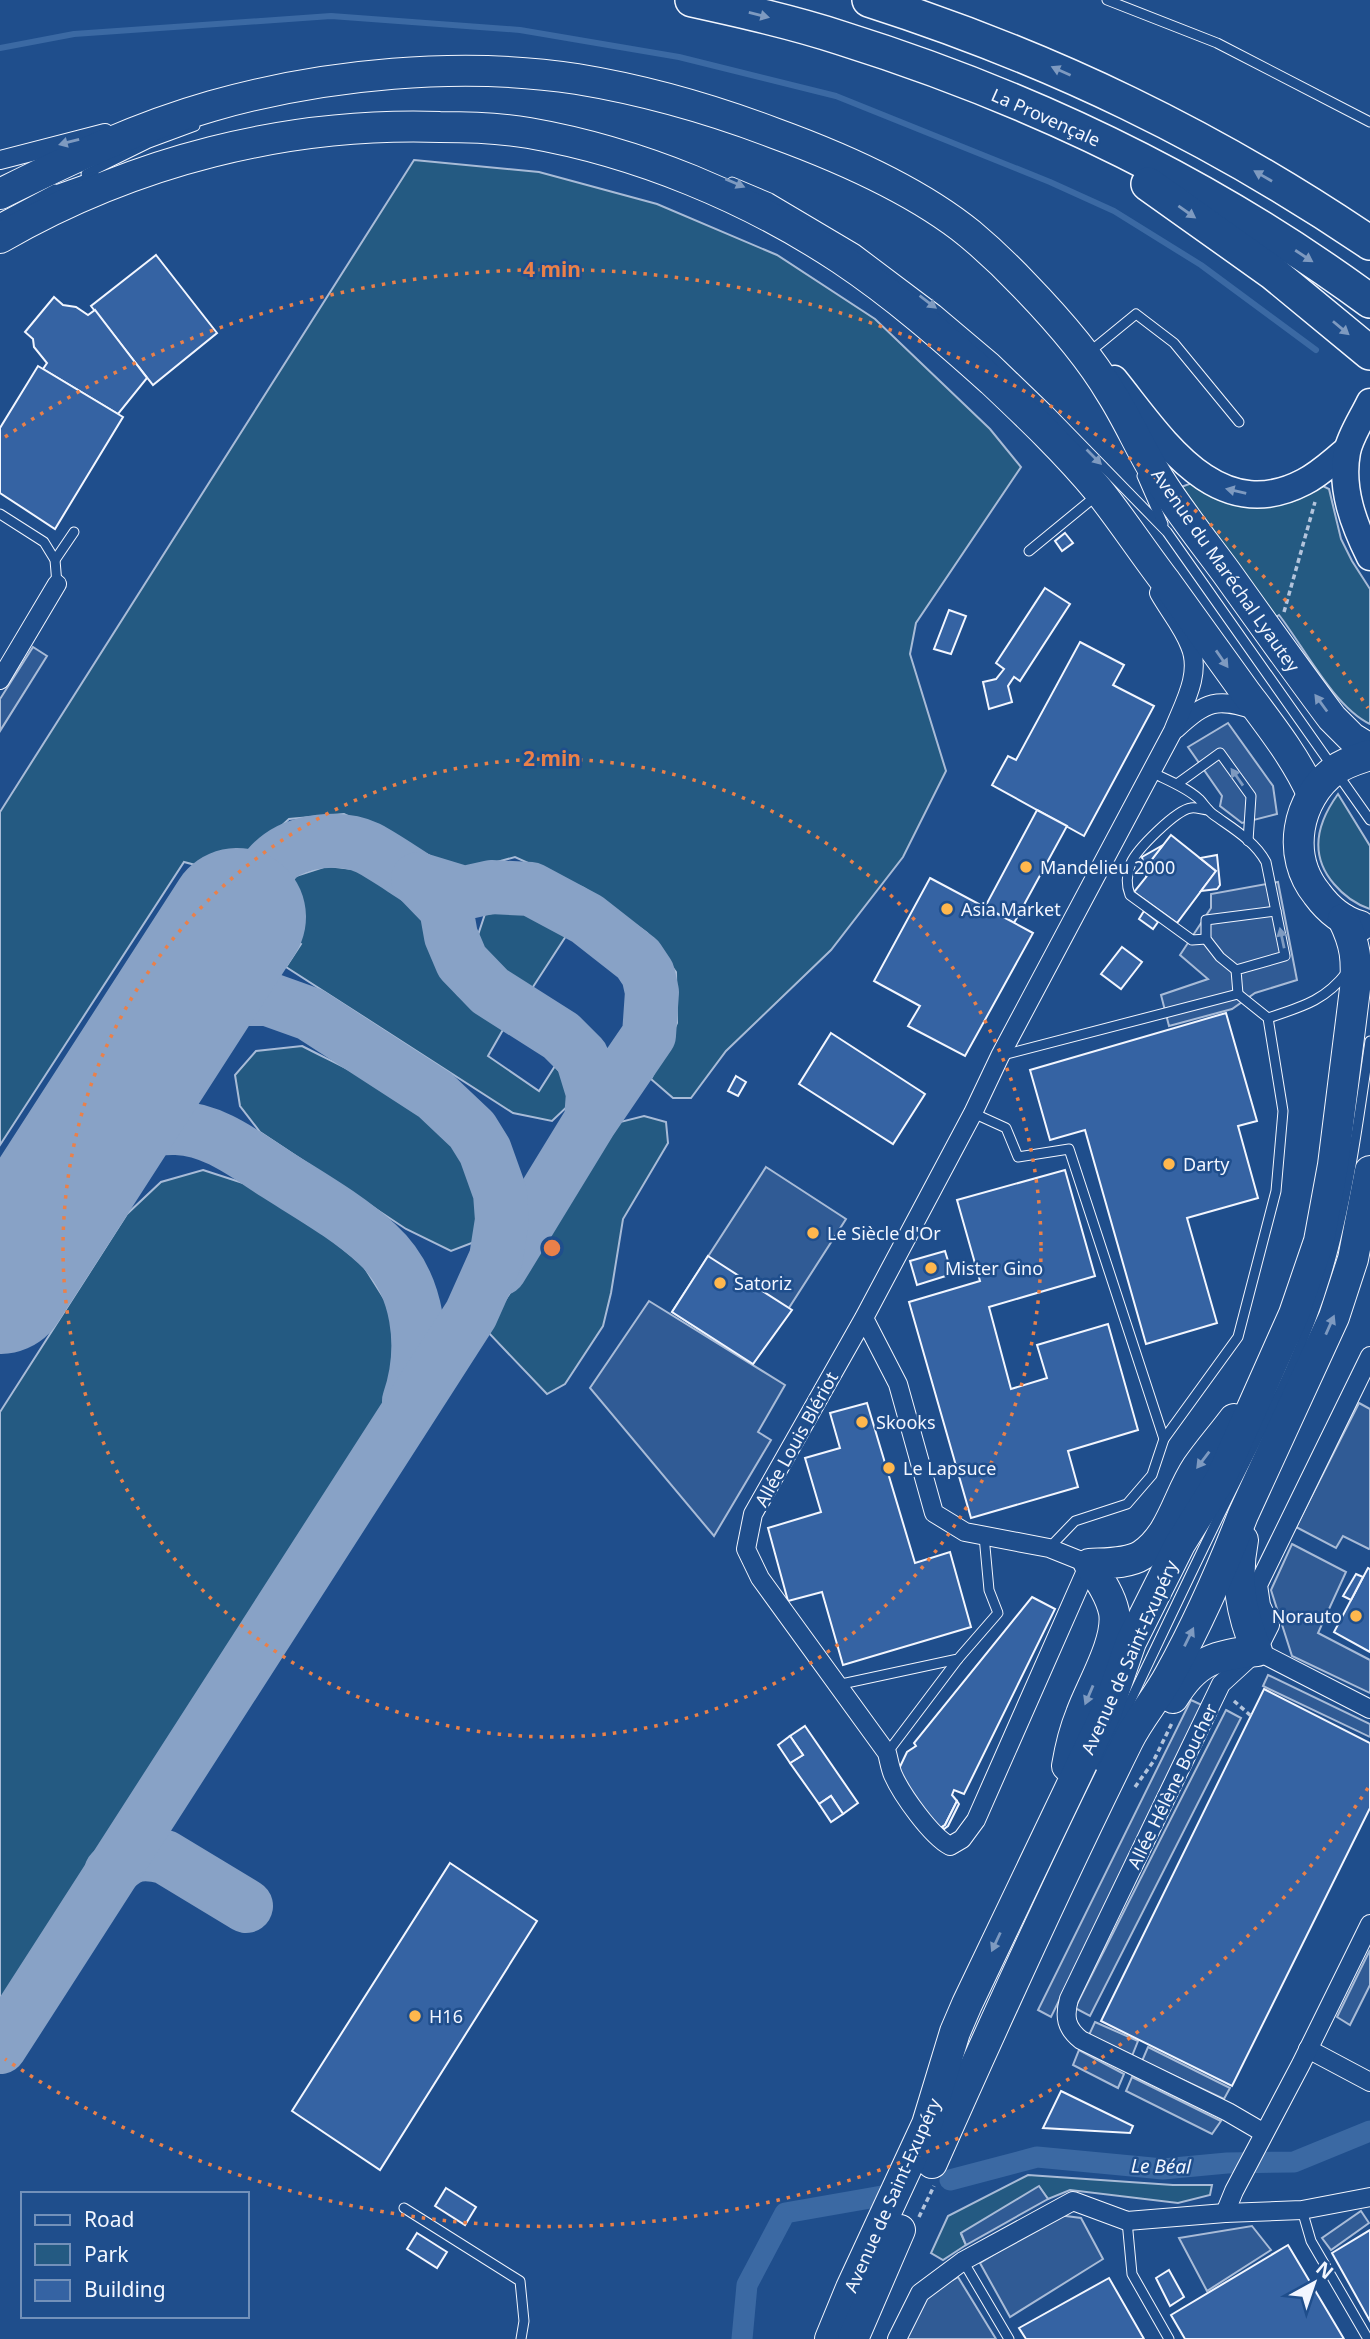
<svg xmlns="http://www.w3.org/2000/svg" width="1370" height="2339" font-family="'Noto Sans',sans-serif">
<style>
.green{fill:#245a82;stroke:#a8bbd7;stroke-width:2}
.parking{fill:#305b95;stroke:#a8bbd7;stroke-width:2}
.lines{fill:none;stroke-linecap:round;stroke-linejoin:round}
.stream{stroke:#3b69a3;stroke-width:6}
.canal{stroke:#3b69a3;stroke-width:21}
.taxiway{stroke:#88a2c6;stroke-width:54}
.runway{stroke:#88a2c6;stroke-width:138}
.building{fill:#3563a3;stroke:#f2f6ff;stroke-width:2}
.lane-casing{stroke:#f2f6ff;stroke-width:11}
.street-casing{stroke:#f2f6ff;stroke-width:20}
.secondary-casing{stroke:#f2f6ff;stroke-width:29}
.primary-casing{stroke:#f2f6ff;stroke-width:32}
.highway-casing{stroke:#f2f6ff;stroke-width:36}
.path{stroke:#b3c4dc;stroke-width:3.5;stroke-dasharray:5 3.5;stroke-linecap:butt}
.lane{stroke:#1f4e8c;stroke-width:9}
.street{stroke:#1f4e8c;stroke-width:18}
.secondary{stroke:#1f4e8c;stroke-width:26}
.primary{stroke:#1f4e8c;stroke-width:30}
.highway{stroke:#1f4e8c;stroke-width:33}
.oneway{fill:#7e9ac0}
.ring{fill:none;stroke:#ea8049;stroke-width:3.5;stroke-dasharray:3.5 7}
.poi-dot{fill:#ffb74d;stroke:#1f4e8c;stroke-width:2.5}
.labels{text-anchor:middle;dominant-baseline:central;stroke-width:5;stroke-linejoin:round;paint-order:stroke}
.street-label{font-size:18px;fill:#f2f6ff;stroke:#1f4e8c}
.poi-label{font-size:18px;fill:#f2f6ff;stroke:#1f4e8c;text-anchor:start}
.water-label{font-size:19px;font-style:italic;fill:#f2f6ff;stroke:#1f4e8c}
.centre{fill:#ea8049;stroke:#1f4e8c;stroke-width:3.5}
.ring-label{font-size:21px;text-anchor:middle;font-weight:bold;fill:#ea8049;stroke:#1f4e8c;stroke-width:5;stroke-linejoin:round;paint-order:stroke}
</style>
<rect width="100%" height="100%" fill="#1f4e8c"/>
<g class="green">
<path d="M414 160 539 172 657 204 777 255 875 319 990 429 1021 467 916 623 910 654 946 771 903 857 831 950 726 1051 691 1098H673L651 1079 677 1023 676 972 647 933 584 888 515 857 472 869 442 862 344 814 289 819 229 874 184 862 0 1145V812Z"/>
<path d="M1192 483 1273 505 1293 501 1323 486 1329 489 1341 539 1352 561 1370 589V724C1334 707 1304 647 1279 615L1270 621 1181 487Z"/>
<path d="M1338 794 1370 846V909C1355 904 1344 896 1334 884 1309 855 1317 823 1338 794Z"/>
<path d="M327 866 361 870 421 908 438 965 458 995 504 1028 488 1056 539 1091 555 1066 566 1079 571 1103 552 1121 513 1113 286 967 301 944 265 920 296 876Z"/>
<path d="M516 911 542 920 566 936 531 990C503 974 489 966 478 935L485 914Z"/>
<path d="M302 1046C364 1078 438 1108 472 1172 481 1190 478 1222 477 1241L451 1251 406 1229 260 1132 240 1106 235 1075 256 1051Z"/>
<path d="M644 1116 666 1122 668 1143 623 1219 611 1293 603 1326 565 1384 547 1394 486 1330 620 1122Z"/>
<path d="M203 1170 249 1185 314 1225 363 1265 390 1308 396 1353 386 1400 0 2005V1412L127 1214 161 1182Z"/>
<path d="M1028 2175 1173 2185H1212L1210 2195 1178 2203 1070 2190 1048 2199 1039 2187 961 2234 966 2245 943 2260 931 2253 948 2216Z"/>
</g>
<g class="parking">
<path d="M33 647 47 656 0 731V699Z"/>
<path d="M1228 723 1273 786 1277 814 1242 823 1220 806 1222 796 1188 747Z"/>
<path d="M1278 882 1297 980 1255 993 1232 1009 1169 1026 1161 995 1208 979 1180 955 1211 908V894Z"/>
<path d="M766 1167 846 1219 753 1364 672 1312Z"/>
<path d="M649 1301 785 1385 758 1432 771 1440 714 1536 590 1388Z"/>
<path d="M1359 1403 1370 1409V1548L1369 1549 1343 1536 1336 1548 1296 1527Z"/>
<path d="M1292 1544 1346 1572 1318 1633 1370 1660V1693L1292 1656 1271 1590Z"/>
<path d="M1268 1675 1370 1724V1737L1263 1686Z"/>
<path d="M1191 1700 1204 1706 1051 2017 1038 2010Z"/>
<path d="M1226 1710 1241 1718 1090 2016 1075 2008Z"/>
<path d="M1370 1950V1985L1350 2025 1337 2017Z"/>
<path d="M1095 2022 1138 2041 1132 2056 1089 2035Z"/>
<path d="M1148 2047 1230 2088 1224 2099 1142 2061Z"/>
<path d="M1079 2050 1124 2074 1118 2088 1073 2065Z"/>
<path d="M1132 2077 1221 2121 1212 2134 1126 2091Z"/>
<path d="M1039 2186 1048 2199 966 2245 961 2233Z"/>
<path d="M1361 2211 1369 2223 1331 2250 1322 2238Z"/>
<path d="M1058 2215 1081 2218 1103 2259 1010 2317 980 2263Z"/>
<path d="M1252 2226 1271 2250 1207 2291 1179 2238Z"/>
<path d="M958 2277 996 2339H904L924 2295Z"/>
</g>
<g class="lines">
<path class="stream" d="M0 48 74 34 331 16 520 30 679 57 836 96 1050 182 1114 211 1201 265 1316 350"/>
<g class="canal">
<path d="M950 2180 1037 2157 1163 2169 1227 2163 1294 2162 1370 2131"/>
<path d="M742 2339 747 2285 785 2213 882 2196"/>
</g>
<g class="taxiway">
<path d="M237 917C247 900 261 871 276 859 298 840 341 835 368 848 385 857 402 869 418 879"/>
<path d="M85 1152C116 1140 143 1127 176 1128 214 1129 246 1155 276 1174 309 1195 348 1217 377 1244 420 1283 427 1348 409 1401"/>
<path d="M500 1269 591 1120 649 1035 652 992 648 974 638 959 587 919 531 889 491 887 464 893 418 879 446 908 451 936 462 962 490 991 561 1036 582 1057 593 1093 591 1120"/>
<path d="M111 1872C129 1854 140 1851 165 1857L246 1906"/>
<path d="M0 2047 471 1314 496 1258 502 1220 500 1193 485 1151 472 1130 435 1095 310 1014 268 999H228L191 1013 148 1054"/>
</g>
<path class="runway" d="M0 1285 237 917"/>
</g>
<g class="building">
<path d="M156 255 217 333 153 385 91 306Z"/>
<path d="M54 297 63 305 76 307 88 315 95 310 147 378 118 414 43 369 47 363 34 347 33 339 25 332Z"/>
<path d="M38 366 123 417 55 529 0 493V428Z"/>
<path d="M1065 533 1073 543 1062 551 1055 541Z"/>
<path d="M1045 588 1070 604 1020 681 1014 677 1008 686 1012 702 989 709 983 682 996 679 1004 669 996 663Z"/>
<path d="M949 610 966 616 951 654 934 649Z"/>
<path d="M1080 642 1124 665 1113 685 1154 706 1084 836 992 785 1008 756 1016 760Z"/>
<path d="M1037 810 1067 826 1014 923 985 907Z"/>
<path d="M1171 835 1216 871 1177 923 1134 892 1151 871 1146 867Z"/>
<path d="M1163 845 1146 867 1151 871 1146 876 1142 857Z"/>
<path d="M1217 855 1220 885 1217 889 1201 891 1216 871 1200 858Z"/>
<path d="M930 878 1033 933 965 1056 908 1026 920 1006 874 981Z"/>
<path d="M1144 911 1158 922 1153 929 1139 919Z"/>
<path d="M1122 947 1142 962 1121 989 1101 974Z"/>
<path d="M1226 1013 1257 1121 1238 1126 1258 1198 1187 1218 1217 1323 1146 1344 1085 1130 1050 1140 1030 1070Z"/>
<path d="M831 1033 925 1094 893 1144 799 1084Z"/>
<path d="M736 1076 746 1082 738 1096 728 1091Z"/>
<path d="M1065 1170 1095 1276 989 1307 1011 1389 1047 1378 1037 1345 1108 1324 1138 1430 1068 1451 1078 1487 971 1518 909 1302 980 1281 957 1200Z"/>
<path d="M945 1251 952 1274 917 1285 910 1261Z"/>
<path d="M708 1256 792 1310 753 1364 672 1312Z"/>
<path d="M867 1403 915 1563 950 1552 971 1627 843 1665 822 1592 788 1601 768 1528 821 1512 805 1458 840 1448 830 1413Z"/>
<path d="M1368 1568 1370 1569V1652L1334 1632Z"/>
<path d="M1356 1574 1363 1577 1351 1600 1343 1596Z"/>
<path d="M1032 1597 1055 1609 964 1794 954 1790 952 1795 957 1801 945 1825 942 1827 944 1829 939 1833 897 1773 907 1752 916 1746 914 1743Z"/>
<path d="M1264 1689 1370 1743V1808L1232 2086 1101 2021Z"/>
<path d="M805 1726 858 1803 843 1814 831 1796 819 1804 790 1763 803 1755 790 1736Z"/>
<path d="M790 1736 803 1755 790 1763 778 1745Z"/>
<path d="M831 1796 843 1814 831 1822 819 1804Z"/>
<path d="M957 1801 959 1804 948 1826 944 1829 942 1827 945 1825Z"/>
<path d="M450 1863 537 1921 380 2170 292 2111Z"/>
<path d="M1061 2091 1133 2126 1130 2133 1043 2128Z"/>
<path d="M446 2188 476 2207 465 2225 435 2206Z"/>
<path d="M1370 2230V2321L1332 2253Z"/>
<path d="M417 2233 447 2252 437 2268 407 2249Z"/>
<path d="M1288 2245 1344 2339H1185L1171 2315Z"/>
<path d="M1169 2270 1184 2297 1170 2306 1156 2278Z"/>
<path d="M1109 2278 1144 2339H1026L1019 2328Z"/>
</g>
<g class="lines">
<defs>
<g id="lane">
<path d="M1107 0 1217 43 1370 122"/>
<path d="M86 174 149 143 195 126"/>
<path d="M732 182 770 198 856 249 937 310 995 359 1049 411 1167 532 1370 820"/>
<path d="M50 192 95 176"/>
<path d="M0 218 55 189"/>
<path d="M1092 350 1136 314 1174 343 1239 422"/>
<path d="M1142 476 1163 524"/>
<path d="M0 514 44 542 55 560 57 584"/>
<path d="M1029 551 1096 496"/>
<path d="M55 560 74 532"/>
<path d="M1151 772C1167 780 1186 787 1199 799 1204 804 1207 810 1214 815 1232 828 1255 841 1266 862L1285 956 1236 970 1238 994"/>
<path d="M1177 784 1220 753 1251 796 1248 841"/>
<path d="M1206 939 1192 940 1130 895C1126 885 1127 873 1131 863 1137 849 1176 810 1191 808 1196 807 1203 810 1208 810"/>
<path d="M1236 970 1220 957 1206 939V920L1276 911"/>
<path d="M1268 1018C1301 1007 1325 1001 1347 972"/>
<path d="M1003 1055 1238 994 1268 1018 1283 1111 1276 1191 1238 1337 1164 1439 1152 1475 1127 1504 1075 1521 1049 1548"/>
<path d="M973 1113 1006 1128 1018 1157 1069 1149 1164 1439"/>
<path d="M837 1685 958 1659 998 1613 989 1590 984 1536"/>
<path d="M887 1753 958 1659"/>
<path d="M1099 1766C1141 1680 1181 1593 1223 1508 1260 1432 1302 1356 1326 1275 1348 1202 1359 1116 1370 1041"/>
<path d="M404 2208 520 2281 524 2321 521 2339"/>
<path d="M1302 2210 1311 2241 1368 2339"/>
<path d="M1127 2221 1132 2274 1169 2339"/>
<path d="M963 2261 1009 2339"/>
</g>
<g id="street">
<path d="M0 160 105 133"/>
<path d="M0 680 57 584"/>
<path d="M1176 729C1207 701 1216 697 1257 711"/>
<path d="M864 1318 898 1384 934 1513 965 1532 1049 1548 1089 1564 976 1820 962 1839 950 1846C931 1836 902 1795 893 1775 890 1768 889 1760 887 1753L760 1578 746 1549 753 1514 864 1318 973 1113 1000 1056 1173 731C1183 705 1202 674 1190 646 1183 627 1169 611 1159 593"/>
<path d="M1257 1651 1370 1709"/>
<path d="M1308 2049 1370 2082"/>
<path d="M1264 2133 1228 2112 1081 2040C1066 2028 1064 2017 1069 1999L1221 1684 1257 1651 1270 1625 1261 1605 1258 1585 1370 1356"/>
<path d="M1225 2213 1234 2191 1301 2064 1370 1924"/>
<path d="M897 2339 920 2293 963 2261 1073 2201 1127 2221 1225 2213 1302 2210 1370 2197"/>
</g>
<g id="secondary">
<path d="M1114 379C1161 437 1216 528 1304 482 1320 474 1333 461 1347 450"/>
<path d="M1370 402C1363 417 1350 436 1347 452 1340 489 1354 525 1370 557"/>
</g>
<g id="primary">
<path d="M0 194C68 160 138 127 212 106 324 74 461 61 577 79 644 90 711 109 774 133 840 157 916 190 970 234 989 250 1007 267 1024 285 1055 317 1088 354 1111 393 1129 421 1141 451 1159 479 1179 511 1203 541 1226 572 1261 621 1296 670 1332 718L1352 738 1370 749"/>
<path d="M0 238C133 161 287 122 440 127 470 127 500 128 529 133 638 152 749 198 841 259 895 295 944 338 992 381 1029 416 1066 451 1099 491 1122 520 1143 552 1166 582 1193 619 1219 656 1246 693 1270 725 1296 758 1312 794"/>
<path d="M1360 926C1342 921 1328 909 1317 894 1286 856 1296 799 1335 770 1346 762 1358 759 1370 755"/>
<path d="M1173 1698C1196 1660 1215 1655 1257 1651 1241 1613 1235 1581 1243 1540"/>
<path d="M1067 1766C1070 1748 1074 1731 1081 1714 1091 1686 1119 1641 1114 1612 1110 1594 1099 1579 1089 1564 1105 1563 1128 1564 1142 1555 1172 1535 1178 1495 1197 1467 1208 1451 1222 1435 1234 1419"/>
<path d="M932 2163C995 2021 1059 1880 1128 1741 1140 1717 1158 1697 1170 1674 1198 1623 1222 1569 1243 1515L1334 1317 1353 1259 1370 1171"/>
<path d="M830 2339 851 2288 927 2124 955 2032 967 2004 1107 1711 1131 1642 1180 1544 1220 1480 1294 1314 1319 1241 1333 1165 1355 989C1357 960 1356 945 1343 919"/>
<path d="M853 2339 900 2230"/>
</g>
<g id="highway">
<path d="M692 0C742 11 792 22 841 38 1029 97 1211 184 1370 301"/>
<path d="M869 0C1050 58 1212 136 1370 243"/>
<path d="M1148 184 1273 273 1370 353"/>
</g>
</defs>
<use href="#lane" class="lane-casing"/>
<use href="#street" class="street-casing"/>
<use href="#secondary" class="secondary-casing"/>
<use href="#primary" class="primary-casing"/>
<use href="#highway" class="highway-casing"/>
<g class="path">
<path d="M1284 612 1315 502"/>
<path d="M1234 1701 1251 1716"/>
<path d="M1135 1787 1153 1762 1173 1721"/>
<path d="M919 2217 934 2186"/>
</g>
<use href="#lane" class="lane"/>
<use href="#street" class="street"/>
<use href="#secondary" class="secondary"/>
<use href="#primary" class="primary"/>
<use href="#highway" class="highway"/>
</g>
<defs><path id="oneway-solid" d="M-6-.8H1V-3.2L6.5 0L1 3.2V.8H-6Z" transform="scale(1.75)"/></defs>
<g class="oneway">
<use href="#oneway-solid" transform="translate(759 15) rotate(14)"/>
<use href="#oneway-solid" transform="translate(1061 71) rotate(-156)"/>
<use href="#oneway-solid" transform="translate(69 142) rotate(165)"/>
<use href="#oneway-solid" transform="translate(1263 176) rotate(-150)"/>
<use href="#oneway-solid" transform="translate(735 183) rotate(23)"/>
<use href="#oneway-solid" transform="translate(1187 212) rotate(35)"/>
<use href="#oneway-solid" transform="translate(1304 256) rotate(33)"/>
<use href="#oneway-solid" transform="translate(928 302) rotate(37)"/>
<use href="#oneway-solid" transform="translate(1341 328) rotate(40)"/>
<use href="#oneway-solid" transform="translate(1094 457) rotate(45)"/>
<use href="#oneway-solid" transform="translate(1236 491) rotate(-167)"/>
<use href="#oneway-solid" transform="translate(1222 659) rotate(55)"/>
<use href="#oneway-solid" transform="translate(1321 703) rotate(-126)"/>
<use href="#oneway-solid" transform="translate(1237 777) rotate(-125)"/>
<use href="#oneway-solid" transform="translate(1282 938) rotate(-102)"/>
<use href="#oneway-solid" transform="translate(1330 1325) rotate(-66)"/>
<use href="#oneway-solid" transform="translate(1203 1460) rotate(127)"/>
<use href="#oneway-solid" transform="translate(1189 1637) rotate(-64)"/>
<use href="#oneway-solid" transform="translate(1089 1695) rotate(113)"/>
<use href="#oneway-solid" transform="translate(996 1942) rotate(115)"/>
</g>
<g class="ring">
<circle cx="552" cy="1248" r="489"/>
<path d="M1368 1788A978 978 0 0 1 5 2059M5 437A978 978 0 0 1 1368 708"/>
</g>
<g class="poi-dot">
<circle cx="1026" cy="867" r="7"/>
<circle cx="947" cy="909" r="7"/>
<circle cx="1169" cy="1164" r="7"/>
<circle cx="813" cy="1233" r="7"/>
<circle cx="931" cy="1268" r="7"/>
<circle cx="720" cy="1283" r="7"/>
<circle cx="862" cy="1422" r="7"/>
<circle cx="889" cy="1468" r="7"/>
<circle cx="1356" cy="1616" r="7"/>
<circle cx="415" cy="2016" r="7"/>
</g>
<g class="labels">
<g class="street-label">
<text transform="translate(1046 117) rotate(24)">La Provençale</text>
<text transform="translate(1226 570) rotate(55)">Avenue du Maréchal Lyautey</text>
<text transform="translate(796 1439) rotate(-61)">Allée Louis Blériot</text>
<text transform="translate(1129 1657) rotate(-66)">Avenue de Saint-Exupéry</text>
<text transform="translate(1172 1786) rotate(-64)">Allée Hélène Boucher</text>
<text transform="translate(892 2195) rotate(-66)">Avenue de Saint-Exupéry</text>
</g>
<g class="poi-label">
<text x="1040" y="867">Mandelieu 2000</text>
<text x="961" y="909">Asia Market</text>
<text x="1183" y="1164">Darty</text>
<text x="827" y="1233">Le Siècle d'Or</text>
<text x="945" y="1268">Mister Gino</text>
<text x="734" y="1283">Satoriz</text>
<text x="876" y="1422">Skooks</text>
<text x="903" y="1468">Le Lapsuce</text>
<text x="1342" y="1616" text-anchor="end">Norauto</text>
<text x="429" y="2016">H16</text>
</g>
<g class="water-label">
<text transform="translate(1161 2166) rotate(1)">Le Béal</text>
</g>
</g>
<circle cx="552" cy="1248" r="10" class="centre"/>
<g class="ring-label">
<text x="552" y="277">4 min</text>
<text x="552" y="766">2 min</text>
</g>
<rect x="21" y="2192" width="228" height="126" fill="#1f4e8c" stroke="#7391ba" stroke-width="2"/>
<rect x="35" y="2215" width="35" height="10" fill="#1f4e8c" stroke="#7391ba" stroke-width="2"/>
<text x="84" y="2227" font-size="21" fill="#f2f6ff">Road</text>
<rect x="35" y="2244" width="35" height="21" fill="#245a82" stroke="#7391ba" stroke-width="2"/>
<text x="84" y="2262" font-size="21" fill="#f2f6ff">Park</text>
<rect x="35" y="2280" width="35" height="21" fill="#3563a3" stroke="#7391ba" stroke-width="2"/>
<text x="84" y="2297" font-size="21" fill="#f2f6ff">Building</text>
<g transform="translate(1314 2283) rotate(40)" stroke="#1f4e8c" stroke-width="5" paint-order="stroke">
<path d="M0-5L12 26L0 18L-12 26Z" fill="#f2f6ff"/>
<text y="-10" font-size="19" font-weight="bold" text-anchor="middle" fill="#f2f6ff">N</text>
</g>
</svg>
